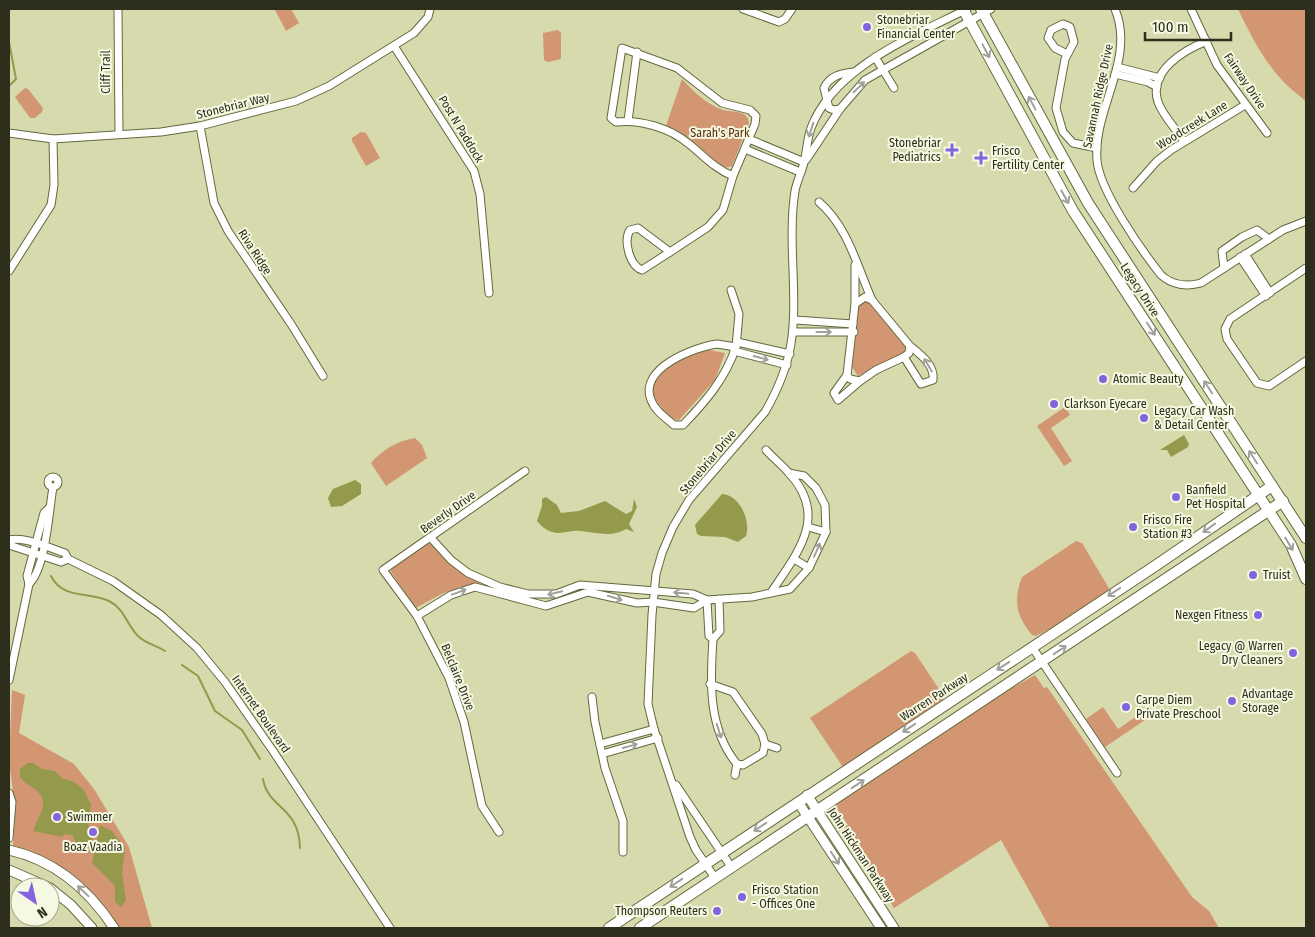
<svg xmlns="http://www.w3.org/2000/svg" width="1315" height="937" font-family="'Fira Sans Condensed',sans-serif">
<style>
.green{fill:#d29672}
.water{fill:#94994b}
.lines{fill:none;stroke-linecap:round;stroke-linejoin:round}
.stream{stroke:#94994b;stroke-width:2}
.minor-casing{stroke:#65683e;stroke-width:9}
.tertiary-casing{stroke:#65683e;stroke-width:11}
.secondary-casing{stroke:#65683e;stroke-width:12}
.minor{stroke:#fff;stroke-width:7}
.tertiary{stroke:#fff;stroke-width:9}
.secondary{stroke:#fff;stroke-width:10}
.oneway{stroke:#a0a199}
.poi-dot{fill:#8363de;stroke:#f6f9e2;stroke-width:2}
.labels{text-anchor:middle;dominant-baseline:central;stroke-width:4;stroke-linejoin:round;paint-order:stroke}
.poi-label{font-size:12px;fill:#2d2e1c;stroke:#f6f9e2;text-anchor:start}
.street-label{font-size:12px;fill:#2d2e1c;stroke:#f6f9e2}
.park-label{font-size:12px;fill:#572a08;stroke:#f6f9e2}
</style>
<rect width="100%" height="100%" fill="#d6daac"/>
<g class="green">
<path d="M278 9H291L299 23 286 31 275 10Z"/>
<path d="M1238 9H1306V102C1301 96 1295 93 1289 87 1266 66 1251 36 1238 9Z"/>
<path d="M558 30 561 33V59L548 62 544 60 543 33Z"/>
<path d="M682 79C693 91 706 104 723 110 734 113 747 109 749 123L732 166 725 168 719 164 688 137 666 126Z"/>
<path d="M25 88 28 89 43 108 42 112 35 118H30L15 97Z"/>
<path d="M361 132 366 133 380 158 366 166 352 141V138Z"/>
<path d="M865 301 872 303 906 344 905 352 900 355 858 376 852 367 859 305Z"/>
<path d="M709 350 725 353 715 380 679 420 672 419C666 412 656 403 653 394 647 368 690 354 709 350Z"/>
<path d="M1065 407 1070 415 1051 428 1072 461 1064 466 1037 426Z"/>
<path d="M415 438 422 445 427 458 386 486 371 463C382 450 397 441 415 438Z"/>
<path d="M1076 541 1082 543 1110 590 1061 623 1036 636 1032 635C1016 616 1013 600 1022 577Z"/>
<path d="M427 543 432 544 458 571 481 583 480 585C452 586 440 595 416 608L391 572 392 566Z"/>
<path d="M911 651 915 653 943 695V700L843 767 810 718Z"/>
<path d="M1035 675 1044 688 1047 687 1192 897 1209 911 1219 928H1050L1001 840 894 908 844 827 848 825 836 807 838 803 1010 689Z"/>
<path d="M12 690 25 695 19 733 74 764 94 789 129 847 152 928H118L94 896 13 846 15 807 9 761Z"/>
<path d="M1103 707 1118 729 1150 707 1154 714 1105 747 1086 719Z"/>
</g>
<g class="water">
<path d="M1184 435 1189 444 1188 447 1171 457 1167 450H1160Z"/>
<path d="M355 480 361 484V494L342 506 331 507 328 498 333 489Z"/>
<path d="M722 494C740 495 751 521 746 536L738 542 725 537 701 536 697 534 695 525Z"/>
<path d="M546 497 557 505 561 513 579 511 605 501 626 514 632 511 634 499 637 507 629 524 634 532 626 529C612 538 595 532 580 531 570 530 562 535 552 532 546 530 541 526 537 521L542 506V499Z"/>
<path d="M28 763H33L42 769 55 771 62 778 74 782 84 790 91 804 88 831 89 835H94L90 853 88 852 91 846H78L72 835 64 834 63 837 33 831C37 817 52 804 36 790 30 785 25 784 20 777V769Z"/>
<path d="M100 825 112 831 125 848 122 873 126 900 121 907 115 902V886L92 863Z"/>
</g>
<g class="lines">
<g class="stream">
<path d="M9 42 16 79 9 86"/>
<path d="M51 576C63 600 89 591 109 601 125 609 126 624 138 636 146 644 156 645 165 651"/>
<path d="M182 665 198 676 215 711 242 730 260 759"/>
<path d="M263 779C268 809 299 806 300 848"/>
</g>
<defs>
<g id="minor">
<path d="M118 9 119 134"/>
<path d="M743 9 779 22 785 19 792 9"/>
<path d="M1115 9C1136 60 1093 108 1097 160 1099 190 1142 251 1161 275 1172 285 1187 287 1201 283L1283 230 1306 221"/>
<path d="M1191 9 1217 65 1267 133"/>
<path d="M394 46 474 171 480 194 489 293"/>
<path d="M1067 54 1055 48 1048 38 1051 30 1063 24 1070 27 1074 42 1065 59 1056 108 1063 132 1073 143 1097 148"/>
<path d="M875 57 894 88"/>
<path d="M1117 67 1160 78"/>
<path d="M1115 74 1148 82 1157 87"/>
<path d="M840 109 834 110 829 108 824 88C830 76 839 74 853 72"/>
<path d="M628 121 637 52"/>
<path d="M200 126 214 203 228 231 291 324 323 376"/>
<path d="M9 133 53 139 161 132 200 126 296 101 329 86 414 33 428 17 430 9"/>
<path d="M749 139 804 162"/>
<path d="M1184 141C1176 129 1163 116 1158 102 1148 71 1184 50 1207 41"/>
<path d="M745 149 800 172"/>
<path d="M806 160 840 109 865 80 991 9"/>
<path d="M1133 188 1157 161 1171 150 1245 105"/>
<path d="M819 202C848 227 857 266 872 300"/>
<path d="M638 228 670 252 642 270C630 266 623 241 630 230Z"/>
<path d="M670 252 708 227 723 210 733 176 755 124 756 116 750 110 722 103 677 68 622 48 611 118 616 122C640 119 670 128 689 144 704 156 715 169 733 176"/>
<path d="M1245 254 1270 293"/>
<path d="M1240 257 1266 296"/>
<path d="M855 265V304"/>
<path d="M1224 268 1222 251 1242 237 1257 230 1269 239"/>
<path d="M1306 268 1230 319 1225 329 1227 339 1257 383 1269 386 1306 361"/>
<path d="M9 271 51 205 54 185 53 139"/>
<path d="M731 290 739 314 736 347"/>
<path d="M865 297 872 300 910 346 909 353 904 357 876 370 860 381 850 379 847 375 855 304Z"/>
<path d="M795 320 853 324"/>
<path d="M794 332H854"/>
<path d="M737 342 790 354"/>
<path d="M717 344 736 347C725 379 706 401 683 425H674C666 418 655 411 651 400 638 368 695 347 717 344Z"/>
<path d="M734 351 787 365"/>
<path d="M904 357 921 384 933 380C935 365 920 354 910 346"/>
<path d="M847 375 834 393 838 400 860 381"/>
<path d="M766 450C773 458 781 464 788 472 829 515 799 551 772 591"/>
<circle cx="53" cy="482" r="5"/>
<path d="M808 527 826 532"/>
<path d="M9 540C25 536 49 548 65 553L68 559 113 581 161 615 197 648 225 682 273 751 390 928"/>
<path d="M9 545 61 562 68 559"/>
<path d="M794 559 809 568"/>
<path d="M29 584C46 568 49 510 53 487"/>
<path d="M719 599 720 631 713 639 709 636 707 600 752 597 790 589 809 568 826 532 825 505 816 488 804 476 789 473"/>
<path d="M417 616 451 595 475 587 546 606 588 592 637 603 653 602 694 608 707 600 693 594 580 585 556 594H528L500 587 468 573 451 560 431 538"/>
<path d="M1032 647 1117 773"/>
<path d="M9 680 29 584 27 576 44 513 49 508"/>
<path d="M710 684 733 692 762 734 765 744 763 753 743 765 737 764C708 729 710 683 713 639"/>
<path d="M592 697 595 722 605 768 623 821V852"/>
<path d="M600 744 654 729"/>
<path d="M765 744 777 748"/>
<path d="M602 754 658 738"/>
<path d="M735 775 737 764"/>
<path d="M676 785 732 868"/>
<path d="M9 793 12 802 9 838"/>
<path d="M499 832 482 806 464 722 449 678 417 616 383 570 525 471"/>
<path d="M715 878 696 850 690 837 654 729 648 704 652 615 656 574 662 553 673 527 689 500 765 412C795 360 795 329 793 270 792 244 791 216 795 191 797 180 802 172 804 162 807 151 807 139 811 128 834 67 912 37 967 9"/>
</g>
<g id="tertiary">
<path d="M807 795 894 928"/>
<path d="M798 802 881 928"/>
<path d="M9 850C54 860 89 890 114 928"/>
<path d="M9 870 48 887"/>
<path d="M50 888 71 905 92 928"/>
</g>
<g id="secondary">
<path d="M963 9 1073 211 1291 545 1306 579"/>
<path d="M981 9 1088 203 1306 538"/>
<path d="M609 928 1155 566 1272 486"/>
<path d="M640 928 1283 501"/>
</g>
</defs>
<use href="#minor" class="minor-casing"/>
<use href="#tertiary" class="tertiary-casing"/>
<use href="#secondary" class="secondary-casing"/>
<use href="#minor" class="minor"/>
<use href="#tertiary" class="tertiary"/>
<use href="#secondary" class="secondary"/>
</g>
<defs><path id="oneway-shaft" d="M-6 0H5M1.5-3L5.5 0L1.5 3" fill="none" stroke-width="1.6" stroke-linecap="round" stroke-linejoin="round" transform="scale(1.25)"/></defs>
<g class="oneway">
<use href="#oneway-shaft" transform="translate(986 51) rotate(62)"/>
<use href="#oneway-shaft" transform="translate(859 87) rotate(-44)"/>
<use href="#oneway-shaft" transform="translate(1032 103) rotate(-118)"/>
<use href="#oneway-shaft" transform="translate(811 130) rotate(108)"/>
<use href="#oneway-shaft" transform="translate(1065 197) rotate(61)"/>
<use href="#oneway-shaft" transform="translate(1151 329) rotate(57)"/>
<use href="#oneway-shaft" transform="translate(824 332)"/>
<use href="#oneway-shaft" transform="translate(761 358) rotate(15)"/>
<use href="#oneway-shaft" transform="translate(928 365) rotate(-121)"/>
<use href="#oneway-shaft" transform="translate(1208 387) rotate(-123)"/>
<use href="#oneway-shaft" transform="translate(1253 457) rotate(-123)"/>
<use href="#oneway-shaft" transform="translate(1209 528) rotate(144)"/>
<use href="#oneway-shaft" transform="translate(1289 544) rotate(59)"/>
<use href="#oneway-shaft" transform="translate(817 550) rotate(-66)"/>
<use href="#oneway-shaft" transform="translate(459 592) rotate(-20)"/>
<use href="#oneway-shaft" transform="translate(1114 592) rotate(146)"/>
<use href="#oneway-shaft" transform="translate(555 593) rotate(166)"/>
<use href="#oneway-shaft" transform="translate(681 593) rotate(-174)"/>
<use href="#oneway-shaft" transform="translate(615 598) rotate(17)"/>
<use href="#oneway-shaft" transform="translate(1060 650) rotate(-33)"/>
<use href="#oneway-shaft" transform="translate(1003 666) rotate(147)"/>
<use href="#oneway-shaft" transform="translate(909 728) rotate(147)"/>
<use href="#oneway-shaft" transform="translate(719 731) rotate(72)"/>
<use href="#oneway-shaft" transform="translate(630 746) rotate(-15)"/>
<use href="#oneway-shaft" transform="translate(858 784) rotate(-33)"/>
<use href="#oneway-shaft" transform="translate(760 827) rotate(146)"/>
<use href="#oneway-shaft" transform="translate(835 858) rotate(57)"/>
<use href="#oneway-shaft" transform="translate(676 883) rotate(146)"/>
<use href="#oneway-shaft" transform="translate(83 891) rotate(-137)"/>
</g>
<g class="poi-dot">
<circle cx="867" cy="27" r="5"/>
<path d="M949.5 142.5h5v5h5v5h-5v5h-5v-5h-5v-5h5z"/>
<path d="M978.5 150.5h5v5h5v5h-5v5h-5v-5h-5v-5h5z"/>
<circle cx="1103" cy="379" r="5"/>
<circle cx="1054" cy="404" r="5"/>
<circle cx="1144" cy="418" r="5"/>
<circle cx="1176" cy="497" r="5"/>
<circle cx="1133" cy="527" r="5"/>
<circle cx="1253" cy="575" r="5"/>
<circle cx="1258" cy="615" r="5"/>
<circle cx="1293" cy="653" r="5"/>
<circle cx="1232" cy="701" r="5"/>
<circle cx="1126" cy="707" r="5"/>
<circle cx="57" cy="817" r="5"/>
<circle cx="93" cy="832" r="5"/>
<circle cx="742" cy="897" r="5"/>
<circle cx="717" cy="911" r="5"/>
</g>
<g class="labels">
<g class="poi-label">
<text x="877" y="20">Stonebriar<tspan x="877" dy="14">Financial Center</tspan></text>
<text x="941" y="143" text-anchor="end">Stonebriar<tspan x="941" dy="14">Pediatrics</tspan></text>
<text x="992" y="151">Frisco<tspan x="992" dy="14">Fertility Center</tspan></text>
<text x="1113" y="379">Atomic Beauty</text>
<text x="1064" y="404">Clarkson Eyecare</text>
<text x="1154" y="411">Legacy Car Wash<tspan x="1154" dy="14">&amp; Detail Center</tspan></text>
<text x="1186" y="490">Banfield<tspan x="1186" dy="14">Pet Hospital</tspan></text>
<text x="1143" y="520">Frisco Fire<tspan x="1143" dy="14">Station #3</tspan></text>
<text x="1263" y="575">Truist</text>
<text x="1248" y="615" text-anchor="end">Nexgen Fitness</text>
<text x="1283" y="646" text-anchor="end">Legacy @ Warren<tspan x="1283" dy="14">Dry Cleaners</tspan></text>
<text x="1242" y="694">Advantage<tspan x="1242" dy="14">Storage</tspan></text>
<text x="1136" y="700">Carpe Diem<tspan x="1136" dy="14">Private Preschool</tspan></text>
<text x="67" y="817">Swimmer</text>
<text x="93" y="847" text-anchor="middle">Boaz Vaadia</text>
<text x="752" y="890">Frisco Station<tspan x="752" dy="14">- Offices One</tspan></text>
<text x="707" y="911" text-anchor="end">Thompson Reuters</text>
</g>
<g class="street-label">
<text transform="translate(106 72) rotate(-90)">Cliff Trail</text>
<text transform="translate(1245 81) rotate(56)">Fairway Drive</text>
<text transform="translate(1098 96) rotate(-78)">Savannah Ridge Drive</text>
<text transform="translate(233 106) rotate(-14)">Stonebriar Way</text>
<text transform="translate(1192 125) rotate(-32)">Woodcreek Lane</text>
<text transform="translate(461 129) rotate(59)">Post N Paddock</text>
<text transform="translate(255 252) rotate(57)">Riva Ridge</text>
<text transform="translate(1140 290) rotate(57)">Legacy Drive</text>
<text transform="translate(708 462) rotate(-50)">Stonebriar Drive</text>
<text transform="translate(448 512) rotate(-35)">Beverly Drive</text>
<text transform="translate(458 677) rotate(68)">Belclaire Drive</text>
<text transform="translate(934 697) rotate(-33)">Warren Parkway</text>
<text transform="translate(261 714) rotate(55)">Internet Boulevard</text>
<text transform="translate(861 855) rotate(57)">John Hickman Parkway</text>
</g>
<g class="park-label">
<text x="720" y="133">Sarah's Park</text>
</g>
</g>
<rect width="1315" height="937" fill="none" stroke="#2d2e1c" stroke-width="20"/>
<g transform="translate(35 902) rotate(146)"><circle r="24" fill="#f6f9e2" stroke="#a6a893"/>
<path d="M0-4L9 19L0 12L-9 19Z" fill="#8363de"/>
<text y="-8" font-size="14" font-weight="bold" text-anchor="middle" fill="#2d2e1c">N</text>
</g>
<path d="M1145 32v8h86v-8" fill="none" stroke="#2d2e1c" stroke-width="2.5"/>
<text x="1152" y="32" font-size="15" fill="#2d2e1c" stroke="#f6f9e2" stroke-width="4" paint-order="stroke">100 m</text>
</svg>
